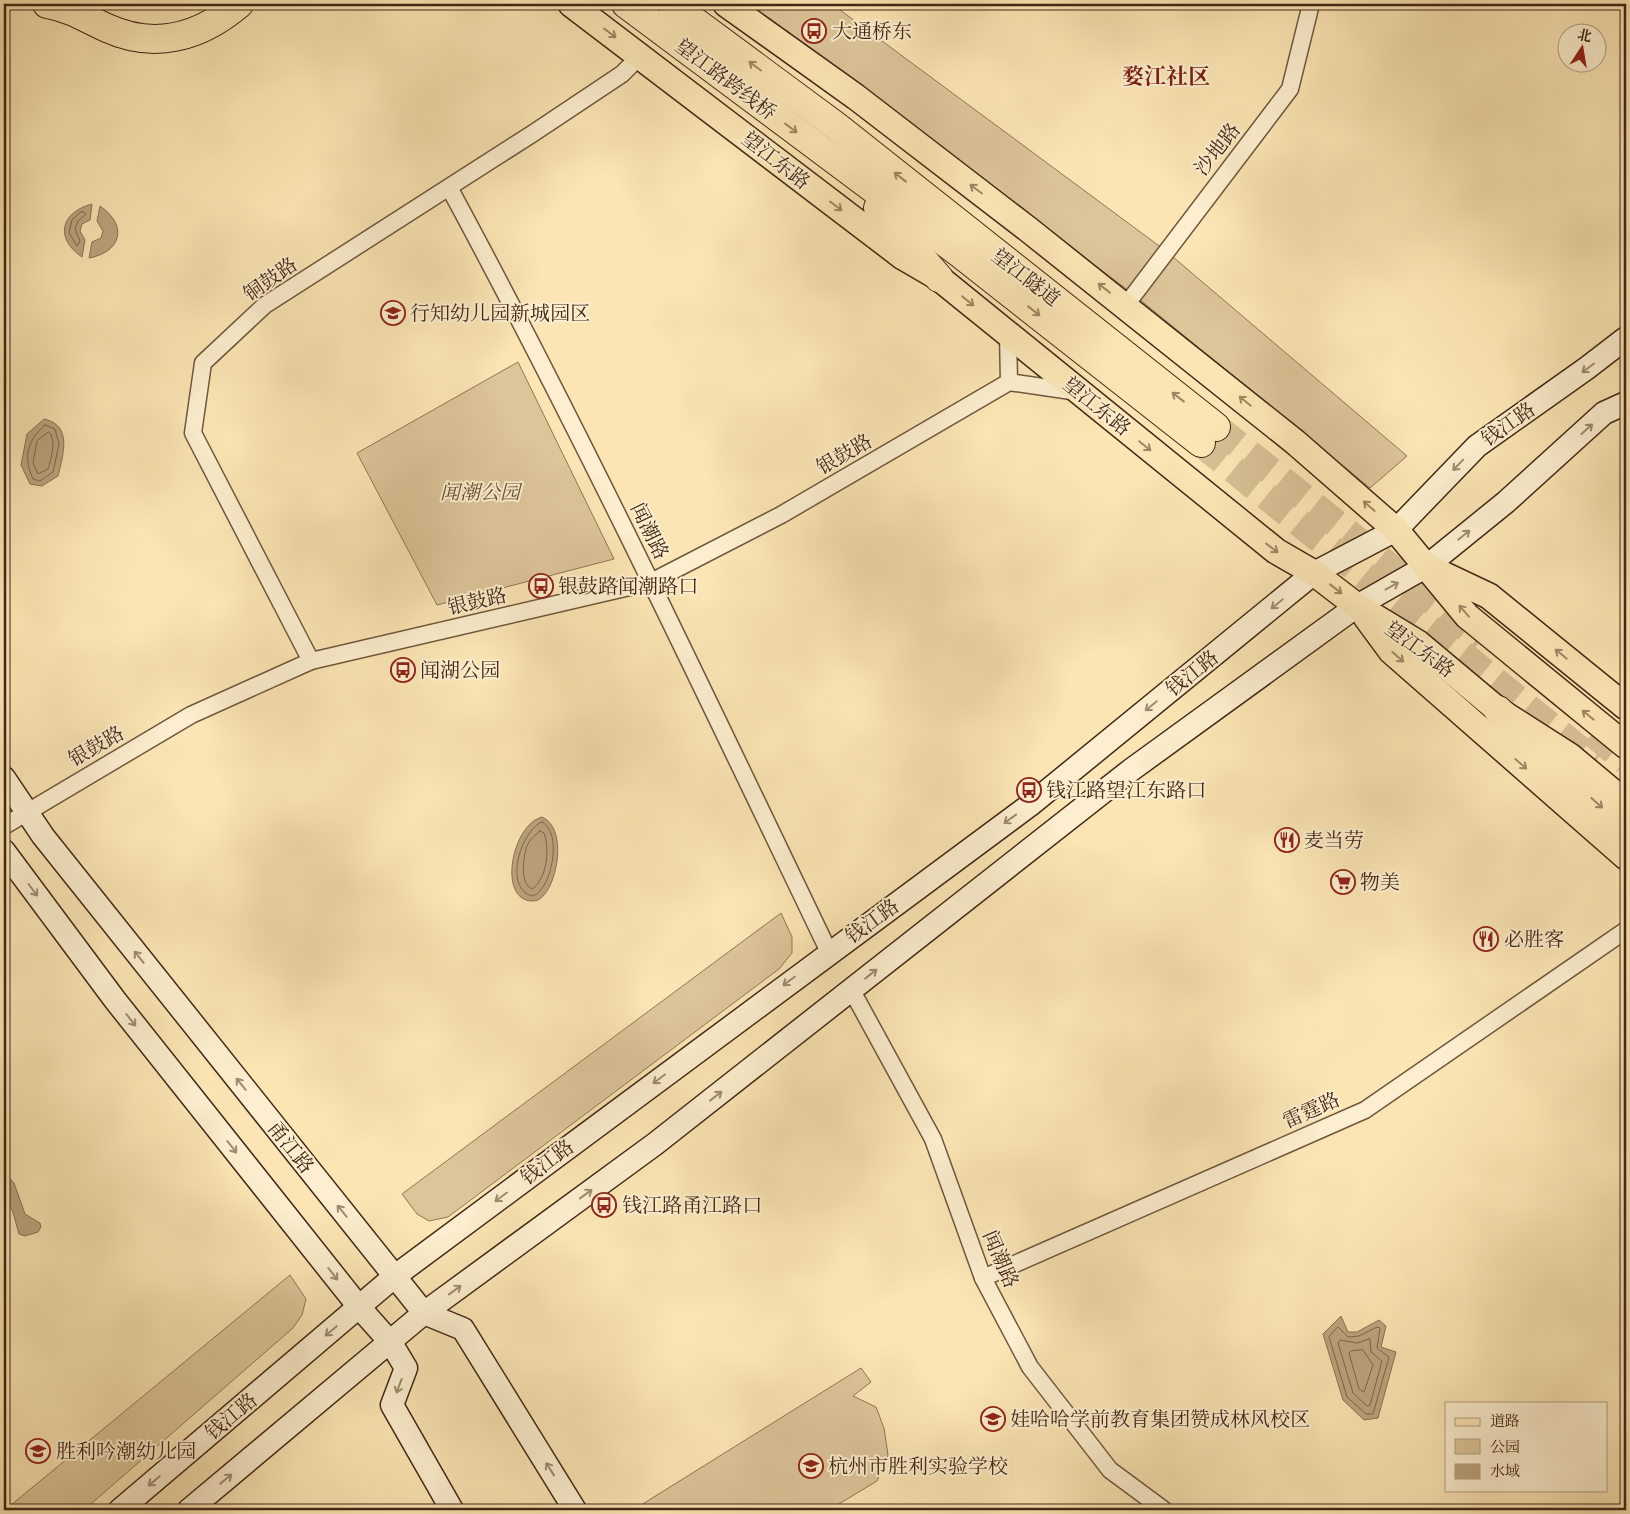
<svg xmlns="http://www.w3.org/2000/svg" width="1630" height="1514" font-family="'EB Garamond','Noto Serif SC',serif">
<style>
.green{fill:#dcc599;stroke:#8f7656}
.water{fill:#bca47e;stroke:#8b7254}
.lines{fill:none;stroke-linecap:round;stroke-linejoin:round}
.shore{stroke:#7f6649;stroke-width:1}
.highway-tunnel{stroke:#d6bf94;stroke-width:28;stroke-dasharray:28 14;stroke-linecap:butt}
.street-casing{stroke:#70563c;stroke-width:19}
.secondary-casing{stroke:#422714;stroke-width:25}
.primary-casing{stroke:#422714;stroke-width:28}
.highway-casing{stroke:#422714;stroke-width:30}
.street{stroke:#fceece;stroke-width:16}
.secondary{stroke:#fceece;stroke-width:22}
.primary{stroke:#fbe5b4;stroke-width:25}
.highway{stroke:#fbe5b4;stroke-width:28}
.oneway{stroke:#9e8664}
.oneway2{stroke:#9f8a71}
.labels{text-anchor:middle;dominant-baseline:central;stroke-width:4;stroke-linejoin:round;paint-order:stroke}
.poi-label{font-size:20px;fill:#422714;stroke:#fceece;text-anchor:start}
.street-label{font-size:20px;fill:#422714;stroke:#fceece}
.park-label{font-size:20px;font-style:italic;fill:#684e35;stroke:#fceece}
.quarter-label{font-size:22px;font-weight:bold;fill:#7a1f14;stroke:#fceece}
</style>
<rect width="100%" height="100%" fill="#fbe5b4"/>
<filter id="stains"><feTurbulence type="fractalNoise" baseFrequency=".004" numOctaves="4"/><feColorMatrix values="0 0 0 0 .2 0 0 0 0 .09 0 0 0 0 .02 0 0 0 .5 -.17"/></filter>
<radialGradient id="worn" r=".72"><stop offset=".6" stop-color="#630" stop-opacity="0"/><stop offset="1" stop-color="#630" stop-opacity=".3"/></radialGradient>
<g class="green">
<path d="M747 4H832L1166 251 1407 456 1370 488 1133 294Z"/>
<path d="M518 362 614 559 437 605 357 453Z"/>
<path d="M781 913 792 937V953L779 969 448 1217 429 1221 417 1214 402 1194Z"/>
<path d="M290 1275 306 1299 302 1315 293 1328 84 1510H5Z"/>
<path d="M861 1368 871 1382 853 1396 876 1407 884 1428 888 1455 877 1481 829 1510H633Z"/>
</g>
<g class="water">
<path d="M92 204 90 220 82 224 80 231 85 240 82 257C54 238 61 212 92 204Z"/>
<path d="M100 206C128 225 122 252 89 258L92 242 101 238 103 231 97 221Z"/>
<path d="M44 419C73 425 63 455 58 476L42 486 30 484 21 465 27 434Z"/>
<path d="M542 817C571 829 555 900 534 901 497 903 511 825 542 817Z"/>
<path d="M4 1172 14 1183 25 1214 40 1223 41 1227 38 1232 25 1236 19 1234 12 1209 4 1205Z"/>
<path d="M1341 1316 1348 1332H1357L1379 1320 1386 1326 1381 1347 1396 1352 1378 1418 1364 1420 1343 1400 1323 1334Z"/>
</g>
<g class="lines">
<g class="shore">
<path d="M81 212H84L86 214 78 221 75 229 80 241 77 246 69 233 72 220Z"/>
<path d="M45 425 55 429 59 444 53 472 40 481 33 479C23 457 27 441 45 425Z"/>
<path d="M49 432C57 442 51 458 48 469L38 474 33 463 37 441Z"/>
<path d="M542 822C563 832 552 889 533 896 503 890 520 831 542 822Z"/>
<path d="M540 831 544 833C550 849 547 879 532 889 519 884 523 852 529 842 532 838 536 834 540 831Z"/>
<path d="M1338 1327 1348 1337 1359 1336 1377 1327 1380 1328 1377 1348 1389 1357 1373 1414H1366L1347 1397 1329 1337Z"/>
<path d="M1370 1339 1371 1352 1382 1361 1370 1405 1367 1406 1353 1393 1338 1343 1340 1340 1357 1343Z"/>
<path d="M1363 1350 1373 1365 1364 1392 1359 1389 1349 1353 1351 1351Z"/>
</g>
<g class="highway-tunnel">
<path d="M1216 427 1481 640"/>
<path d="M1201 443 1595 762"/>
<path d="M1593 733 1626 761"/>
</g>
<defs>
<g id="street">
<path d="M450 189C585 439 706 696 829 952"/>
<path d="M1126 305 1290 89 1311 4"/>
<path d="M1008 334 1009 382"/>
<path d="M311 661 193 433 203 363 265 305 532 134 622 74 640 56"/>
<path d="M4 826 191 715 311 661 651 582 781 515 1009 382 1078 392"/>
<path d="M851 989 933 1139 983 1278 1030 1367 1110 1470 1164 1510"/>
<path d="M983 1278 1365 1110 1626 930"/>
</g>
<g id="secondary">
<path d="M4 778 43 836 424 1313 463 1329 575 1510"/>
<path d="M4 851 115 1000 359 1307 391 1343 406 1368 392 1405 452 1510"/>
<path d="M120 1510 395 1276 1030 805 1314 573 1396 530 1477 446 1587 368 1626 338"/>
<path d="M189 1510 424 1313 655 1144 1131 770 1357 606 1427 566 1506 502 1604 413 1626 403"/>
</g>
<g id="primary">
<path d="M571 4 903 257 939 278 1276 551 1314 573 1357 606 1418 643 1498 710 1570 756 1626 803"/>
<path d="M726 4 856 97 1029 230 1295 442 1396 530 1467 616 1626 746"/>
<path d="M1434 570 1489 596 1626 707"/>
<path d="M1366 617 1391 651 1626 857"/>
</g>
<g id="highway">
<path d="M47 4C70 8 87 19 107 28 155 50 200 37 239 4"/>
<path d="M626 4 958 252 1201 443"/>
<path d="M671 4 836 126 1216 427"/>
<path d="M878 208 939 278"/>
<path d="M1498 710 1626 828"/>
</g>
</defs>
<use href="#street" class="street-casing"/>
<use href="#secondary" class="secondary-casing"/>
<use href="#primary" class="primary-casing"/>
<use href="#highway" class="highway-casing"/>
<use href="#street" class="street"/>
<use href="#secondary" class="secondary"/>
<use href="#primary" class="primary"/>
<use href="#highway" class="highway"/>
</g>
<defs><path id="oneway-shaft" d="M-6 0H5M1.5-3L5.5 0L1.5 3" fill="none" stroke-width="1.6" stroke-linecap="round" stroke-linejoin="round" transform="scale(1.25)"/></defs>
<g class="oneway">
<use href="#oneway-shaft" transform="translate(610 33) rotate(37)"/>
<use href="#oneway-shaft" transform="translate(755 66) rotate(-143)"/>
<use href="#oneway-shaft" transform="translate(791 128) rotate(37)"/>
<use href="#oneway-shaft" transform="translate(900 177) rotate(-142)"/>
<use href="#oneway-shaft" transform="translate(976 189) rotate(-143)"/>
<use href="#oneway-shaft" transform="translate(836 206) rotate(37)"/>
<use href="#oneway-shaft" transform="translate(1104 288) rotate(-142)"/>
<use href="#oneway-shaft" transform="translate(968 301) rotate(39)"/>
<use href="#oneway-shaft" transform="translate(1034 311) rotate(38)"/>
<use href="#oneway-shaft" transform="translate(1178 397) rotate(-142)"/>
<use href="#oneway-shaft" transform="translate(1245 401) rotate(-141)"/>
<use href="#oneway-shaft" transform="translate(1145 446) rotate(39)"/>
<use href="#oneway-shaft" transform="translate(1369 506) rotate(-139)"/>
<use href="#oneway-shaft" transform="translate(1272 548) rotate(37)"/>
<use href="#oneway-shaft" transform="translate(1336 589) rotate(38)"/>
<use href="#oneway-shaft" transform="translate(1464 611) rotate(-131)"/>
<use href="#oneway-shaft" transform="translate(1561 654) rotate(-141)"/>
<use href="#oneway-shaft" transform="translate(1398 657) rotate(41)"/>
<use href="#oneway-shaft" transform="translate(1588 715) rotate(-141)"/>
<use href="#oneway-shaft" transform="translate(1521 764) rotate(41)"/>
<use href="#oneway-shaft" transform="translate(1597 803) rotate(42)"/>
</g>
<g class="oneway2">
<use href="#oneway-shaft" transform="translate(1588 368) rotate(143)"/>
<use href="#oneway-shaft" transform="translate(1587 429) rotate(-42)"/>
<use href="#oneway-shaft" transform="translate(1458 465) rotate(134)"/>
<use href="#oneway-shaft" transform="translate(1464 535) rotate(-39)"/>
<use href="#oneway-shaft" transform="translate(1392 586) rotate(-29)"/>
<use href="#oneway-shaft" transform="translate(1277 604) rotate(141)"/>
<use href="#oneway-shaft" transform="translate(1151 706) rotate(141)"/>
<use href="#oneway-shaft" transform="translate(1010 819) rotate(144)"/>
<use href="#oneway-shaft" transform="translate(33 890) rotate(53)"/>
<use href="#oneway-shaft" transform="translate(139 957) rotate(-129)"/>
<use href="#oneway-shaft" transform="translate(871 974) rotate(-38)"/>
<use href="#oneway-shaft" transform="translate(789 981) rotate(143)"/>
<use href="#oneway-shaft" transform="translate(131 1020) rotate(52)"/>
<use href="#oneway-shaft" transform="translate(659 1079) rotate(143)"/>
<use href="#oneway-shaft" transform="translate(241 1084) rotate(-129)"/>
<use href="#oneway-shaft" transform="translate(716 1096) rotate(-38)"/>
<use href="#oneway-shaft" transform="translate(232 1147) rotate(52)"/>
<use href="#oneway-shaft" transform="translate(586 1194) rotate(-36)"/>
<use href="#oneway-shaft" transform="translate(501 1197) rotate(143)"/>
<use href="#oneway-shaft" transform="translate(342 1211) rotate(-129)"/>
<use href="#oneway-shaft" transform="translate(333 1274) rotate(52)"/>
<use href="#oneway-shaft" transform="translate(455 1290) rotate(-36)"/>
<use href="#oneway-shaft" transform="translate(331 1331) rotate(140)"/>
<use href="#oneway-shaft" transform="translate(399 1386) rotate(111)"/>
<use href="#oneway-shaft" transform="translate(550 1469) rotate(-122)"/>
<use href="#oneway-shaft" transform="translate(226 1479) rotate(-40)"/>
<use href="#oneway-shaft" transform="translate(154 1481) rotate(140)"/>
</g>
<defs>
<symbol id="bus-ring" viewBox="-11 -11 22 22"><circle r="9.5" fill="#fceece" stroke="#8f2418" stroke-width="1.5"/><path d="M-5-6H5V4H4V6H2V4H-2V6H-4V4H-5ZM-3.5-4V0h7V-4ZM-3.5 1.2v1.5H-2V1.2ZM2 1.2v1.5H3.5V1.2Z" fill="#8f2418"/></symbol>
<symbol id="school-ring" viewBox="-11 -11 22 22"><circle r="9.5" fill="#fceece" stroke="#8f2418" stroke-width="1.5"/><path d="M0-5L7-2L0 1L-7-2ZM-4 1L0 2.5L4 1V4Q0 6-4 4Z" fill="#8f2418"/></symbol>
<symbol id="restaurant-ring" viewBox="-11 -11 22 22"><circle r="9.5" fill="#fceece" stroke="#8f2418" stroke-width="1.5"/><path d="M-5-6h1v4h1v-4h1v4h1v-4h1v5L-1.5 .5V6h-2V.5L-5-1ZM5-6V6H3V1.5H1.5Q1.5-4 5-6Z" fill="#8f2418"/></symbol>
<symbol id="supermarket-ring" viewBox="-11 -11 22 22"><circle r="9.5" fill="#fceece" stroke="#8f2418" stroke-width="1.5"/><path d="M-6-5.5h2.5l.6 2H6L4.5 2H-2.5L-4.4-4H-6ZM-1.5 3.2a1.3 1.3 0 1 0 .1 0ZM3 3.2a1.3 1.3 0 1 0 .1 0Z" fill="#8f2418"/></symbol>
</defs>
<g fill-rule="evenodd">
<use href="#bus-ring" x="800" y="17" width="28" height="28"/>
<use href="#school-ring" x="379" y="299" width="28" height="28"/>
<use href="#bus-ring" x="527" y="572" width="28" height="28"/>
<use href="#bus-ring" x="389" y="656" width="28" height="28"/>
<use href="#bus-ring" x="1015" y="776" width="28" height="28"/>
<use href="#restaurant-ring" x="1273" y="826" width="28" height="28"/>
<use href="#supermarket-ring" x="1329" y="868" width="28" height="28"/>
<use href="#restaurant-ring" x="1472" y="925" width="28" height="28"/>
<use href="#bus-ring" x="590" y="1191" width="28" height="28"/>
<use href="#school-ring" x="979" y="1405" width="28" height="28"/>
<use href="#school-ring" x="24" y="1437" width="28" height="28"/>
<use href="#school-ring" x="797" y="1452" width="28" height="28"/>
</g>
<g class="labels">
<g class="poi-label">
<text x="832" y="31">大通桥东</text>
<text x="410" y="313">行知幼儿园新城园区</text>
<text x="558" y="586">银鼓路闻潮路口</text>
<text x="420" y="670">闻湖公园</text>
<text x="1046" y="790">钱江路望江东路口</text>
<text x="1304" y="840">麦当劳</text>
<text x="1360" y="882">物美</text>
<text x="1504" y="939">必胜客</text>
<text x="622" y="1205">钱江路甬江路口</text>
<text x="1010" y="1419">娃哈哈学前教育集团赞成林风校区</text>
<text x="56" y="1451">胜利吟潮幼儿园</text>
<text x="828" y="1466">杭州市胜利实验学校</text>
</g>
<g class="street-label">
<text transform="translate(726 79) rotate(37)">望江路跨线桥</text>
<text transform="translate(1217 149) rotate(-52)">沙地路</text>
<text transform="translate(776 160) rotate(38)">望江东路</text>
<text transform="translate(1026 277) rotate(38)">望江隧道</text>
<text transform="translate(270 279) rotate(-35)">铜鼓路</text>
<text transform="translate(1097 406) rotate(39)">望江东路</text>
<text transform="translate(1508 424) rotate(-35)">钱江路</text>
<text transform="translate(844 454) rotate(-30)">银鼓路</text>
<text transform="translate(650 531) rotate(64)">闻潮路</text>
<text transform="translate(477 601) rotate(-13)">银鼓路</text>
<text transform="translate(1420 649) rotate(36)">望江东路</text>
<text transform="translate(1192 673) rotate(-39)">钱江路</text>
<text transform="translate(96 746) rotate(-30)">银鼓路</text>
<text transform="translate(872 921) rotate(-36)">钱江路</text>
<text transform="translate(1311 1110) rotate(-24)">雷霆路</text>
<text transform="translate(291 1147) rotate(51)">甬江路</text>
<text transform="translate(547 1162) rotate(-37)">钱江路</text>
<text transform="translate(1001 1259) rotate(67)">闻潮路</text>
<text transform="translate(231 1416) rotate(-40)">钱江路</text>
</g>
<g class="park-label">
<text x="480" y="492">闻潮公园</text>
</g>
<g class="quarter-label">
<text x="1166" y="76">婺江社区</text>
</g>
</g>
<rect width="1630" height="1514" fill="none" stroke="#fbe5b4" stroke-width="20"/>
<rect x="5" y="5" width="1620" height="1504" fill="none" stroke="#422714" stroke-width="2.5"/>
<rect x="10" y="10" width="1610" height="1494" fill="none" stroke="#422714"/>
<rect x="1445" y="1402" width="162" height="90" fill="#fceece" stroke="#b29e84"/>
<rect x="1455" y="1418" width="25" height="8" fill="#fbe5b4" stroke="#b29e84"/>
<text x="1490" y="1426" font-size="15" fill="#422714">道路</text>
<rect x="1455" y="1439" width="25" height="15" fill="#dcc599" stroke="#b29e84"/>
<text x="1490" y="1452" font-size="15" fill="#422714">公园</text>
<rect x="1455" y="1464" width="25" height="15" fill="#bca47e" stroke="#b29e84"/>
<text x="1490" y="1476" font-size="15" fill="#422714">水域</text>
<g transform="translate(1582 48) rotate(12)"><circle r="24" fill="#fceece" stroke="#b29e84"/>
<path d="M0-4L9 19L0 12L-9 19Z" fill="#8f2418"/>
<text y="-8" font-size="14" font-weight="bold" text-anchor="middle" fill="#422714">北</text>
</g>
<rect width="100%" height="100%" filter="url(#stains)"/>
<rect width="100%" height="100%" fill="url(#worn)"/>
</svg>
